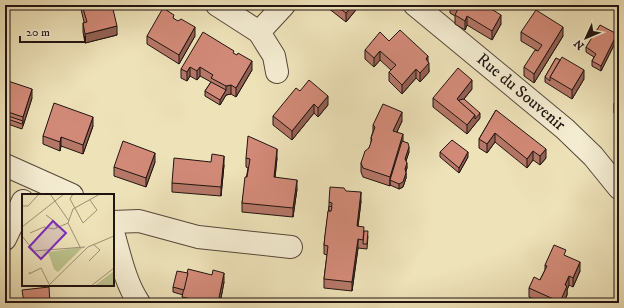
<svg xmlns="http://www.w3.org/2000/svg" width="624" height="308" font-family="'IM FELL DW Pica',serif">
<style>
.lines{fill:none;stroke-linecap:round;stroke-linejoin:round}
.minor-casing{stroke:#54483a;stroke-width:24}
.minor{stroke:#f4ecd2;stroke-width:22}
.wall{fill:#b57767;stroke:#201410}
.shaded-wall{fill:#936154;stroke:#201410}
.building{fill:#d28a78;stroke:#201410}
.labels{text-anchor:middle;dominant-baseline:central;stroke-width:4;stroke-linejoin:round;paint-order:stroke}
.street-label{font-size:17px;fill:#201410;stroke:#f4ecd2}
.inset-road{fill:none;stroke:#9c9075;stroke-width:1}
.view{fill:#7b2cbf;fill-opacity:0.15;stroke:#7b2cbf;stroke-width:2}
.inset-edge{fill:none;stroke:#201410;stroke-width:2}
</style>
<rect width="100%" height="100%" fill="#eee2b9"/>
<filter id="stains"><feTurbulence type="fractalNoise" baseFrequency=".005" numOctaves="4"/><feColorMatrix values="0 0 0 0 .2 0 0 0 0 .09 0 0 0 0 .02 0 0 0 .5 -.17"/></filter>
<radialGradient id="worn" r=".72"><stop offset=".6" stop-color="#630" stop-opacity="0"/><stop offset="1" stop-color="#630" stop-opacity=".3"/></radialGradient>
<g class="lines">
<defs>
<g id="minor">
<path d="M217 5 259 32"/>
<path d="M415 5 565 129 593 156 619 188"/>
<path d="M277 72 274 56 259 32 284 5"/>
<path d="M5 165 72 195"/>
<path d="M113 222 139 221 198 237 291 247"/>
<path d="M113 232C120 256 125 282 139 303"/>
<path d="M5 239 23 201"/>
</g>
</defs>
<use href="#minor" class="minor-casing"/>
<use href="#minor" class="minor"/>
</g>
<g class="wall">
<path d="M80 5H112L117 35 85 43 83 32V23L84 22Z"/>
<path d="M328 5H360L346 22 328 8Z"/>
<path d="M450 5H485L501 24 492 40 467 25 465 30 455 24V16L450 13Z"/>
<path d="M174 19 195 36 179 64 147 44V36Z"/>
<path d="M521 32 563 36 534 83 524 76V67L538 51 521 41Z"/>
<path d="M617 39 601 71 592 66V61L594 57 586 52V47Z"/>
<path d="M389 41 428 62 429 72 420 82 416 78 402 94 389 81V72L391 70 380 60 374 67 365 59V50Z"/>
<path d="M234 54 252 70 236 97 231 94 226 95 220 105 205 96V91L211 82 200 76 197 80 190 76 187 81 181 78V69Z"/>
<path d="M556 58 584 79 572 99 545 82V77Z"/>
<path d="M5 80 32 98 22 129 5 123Z"/>
<path d="M472 89 464 99 480 118 467 134 433 107V98Z"/>
<path d="M300 91 328 105 318 117 314 113 292 140 273 125V116Z"/>
<path d="M619 94V115L614 113V104Z"/>
<path d="M496 110 546 158 540 165 533 160 527 168 495 142 487 153 479 148V139Z"/>
<path d="M402 121 397 132 409 152 406 161 407 168 406 171V178L403 187 399 189 390 185V186L363 177 361 172V163L369 148 371 144V138L373 131V125Z"/>
<path d="M93 126 83 154 61 146 60 151 43 144V136Z"/>
<path d="M440 152 468 157 459 173 440 157Z"/>
<path d="M246 158H277L275 178 297 189 293 217 242 212V203L248 168 246 167Z"/>
<path d="M155 162 146 187 114 176V167Z"/>
<path d="M224 165 221 196 172 192V183Z"/>
<path d="M361 201 358 226 364 231 368 236 367 249 358 248 352 291 324 288V279L327 255 324 254V245L329 206V202Z"/>
<path d="M566 256 580 271 573 287 569 285 567 290V295L563 303H543L529 297V288L540 280 545 270V265Z"/>
<path d="M224 282 220 303H182L183 295 173 292V287Z"/>
</g>
<g class="shaded-wall">
<path d="M353 5H360L346 22V13Z"/>
<path d="M501 15V24L492 40V31Z"/>
<path d="M467 16V25L465 30V21Z"/>
<path d="M117 26V35L85 43V34Z"/>
<path d="M195 27V36L179 64V55Z"/>
<path d="M563 27V36L534 83V74Z"/>
<path d="M617 34V39L601 71V66Z"/>
<path d="M380 51V60L374 67V58Z"/>
<path d="M428 56V64L429 63V72L420 82V73L426 59Z"/>
<path d="M252 61V70L236 97V88Z"/>
<path d="M190 67V76L187 81V72Z"/>
<path d="M200 67V76L197 80V71Z"/>
<path d="M416 69V78L402 94V85Z"/>
<path d="M584 70V79L572 99V90Z"/>
<path d="M472 80V89L459 105 457 99Z"/>
<path d="M231 85V94L226 95 220 105V100L226 90V86Z"/>
<path d="M32 89V98L23 126V117Z"/>
<path d="M328 96V105L318 117V108Z"/>
<path d="M314 104V113L292 140V131Z"/>
<path d="M402 112V121L393 140V131Z"/>
<path d="M480 113V118L467 134V125L475 115Z"/>
<path d="M93 117V126L83 154V145Z"/>
<path d="M495 133V142L487 153V144Z"/>
<path d="M403 134V143L390 180V186V177Z"/>
<path d="M61 137V146L60 151V142Z"/>
<path d="M409 147V152L405 164V159Z"/>
<path d="M277 149V158L274 186V177Z"/>
<path d="M546 149V158L540 165V156Z"/>
<path d="M533 151V160L527 168V159Z"/>
<path d="M468 152V157L459 173V168Z"/>
<path d="M155 153V162L146 187V178Z"/>
<path d="M224 156V165L221 196V187Z"/>
<path d="M407 163V168L405 174V169Z"/>
<path d="M406 173V178L403 187 399 189V184Z"/>
<path d="M297 180V189L293 217V208Z"/>
<path d="M361 192V201L357 235V226Z"/>
<path d="M358 239V248L352 291V282Z"/>
<path d="M580 262V271L573 287V278Z"/>
<path d="M224 273V282L220 303H218Z"/>
<path d="M569 276V285L567 290V295L563 303H560L565 285Z"/>
</g>
<g class="building">
<path d="M82 5H112L117 26 85 34 83 23 87 22Z"/>
<path d="M335 5H353L346 13Z"/>
<path d="M452 5H485L501 15 492 31 467 16 465 21 455 15 458 9Z"/>
<path d="M163 8 174 15 173 18 178 21 181 19 195 27 179 55 147 36Z"/>
<path d="M536 10 563 27 534 74 524 67 535 50 538 51 542 45 521 32Z"/>
<path d="M600 25 617 34 601 66 592 61 596 54 586 47Z"/>
<path d="M400 30 428 56 426 59 429 63 420 73 416 69 402 85 389 72 396 65 380 51 374 58 365 50 380 32 389 41Z"/>
<path d="M203 32 234 51 233 53 237 55 238 53 252 61 236 88 231 85 226 86 211 78 213 75 200 67 197 71 190 67 187 72 181 69Z"/>
<path d="M562 57 584 70 572 90 550 77Z"/>
<path d="M556 58 560 60 550 77V81L545 77Z"/>
<path d="M458 68 472 80 457 99 475 115 467 125 433 98Z"/>
<path d="M5 80 32 89 23 117 5 111Z"/>
<path d="M309 80 328 96 318 108 314 104 292 131 273 116 296 88 300 91Z"/>
<path d="M211 82 226 90 220 100 205 91Z"/>
<path d="M619 94V106L614 104Z"/>
<path d="M464 99 480 113 475 119V115L459 101V100Z"/>
<path d="M54 103 93 117 83 145 61 137 60 142 43 136Z"/>
<path d="M383 104 402 112 393 131 403 134 390 177 363 168 361 163 365 151 369 148 372 139 371 138 375 127 373 125Z"/>
<path d="M496 110 546 149 540 156 533 151 527 159 495 133 487 144 479 139Z"/>
<path d="M5 115 23 121 22 124 5 118Z"/>
<path d="M248 136 277 149 274 177 297 180 293 208 242 203 245 177H247L250 159 246 158Z"/>
<path d="M452 140 468 152 459 168 440 152Z"/>
<path d="M123 141 155 153 146 178 114 167Z"/>
<path d="M402 141 408 143 409 147 405 159 407 163 405 169 406 173 403 182 399 184 390 180Z"/>
<path d="M212 154 224 156 221 187 172 183 174 158 211 162Z"/>
<path d="M330 187 344 188 346 191 361 192 357 226 364 227 363 240 358 239 352 282 324 279 328 246 324 245 325 235 328 211H331L332 203 329 202Z"/>
<path d="M329 206 332 207 331 211H329Z"/>
<path d="M364 231H368L367 244H363Z"/>
<path d="M554 245 566 250 564 255 580 262 573 278 569 276 565 285 567 286 560 302 529 288 534 277 540 280 547 266 545 265Z"/>
<path d="M188 269 212 275 213 270 224 273 218 303H209L182 297Z"/>
<path d="M177 271 188 273 184 290 173 287Z"/>
<path d="M49 287 50 303H24L22 290Z"/>
<path d="M274 301 281 303H274Z"/>
</g>
<g class="labels">
<g class="street-label">
<text transform="translate(521 92) rotate(40)">Rue du Souvenir</text>
</g>
</g>
<g transform="translate(22 194)">
<rect width="92" height="92" fill="#eee2b9"/>
<path d="M61 53 36 78 32 75 26 58ZM92 77V92H72Z" fill="#bbc28d"/>
<path class="inset-road" d="M28 0 47 27M51 0 48 5 61 29 75 16 68 6M0 12H6L17 0M24 21 32 27 35 34M46 29 58 53M0 33 42 0M8 39 22 33 32 35 46 29 51 15 78 0M0 42 12 57 63 53M67 67 78 56 71 50M8 78 7 80 19 74 27 90M26 92 66 53 92 42M69 92 92 74"/>
<path class="view" d="M31 27 44 39 19 65 7 53Z"/>
<rect width="92" height="92" class="inset-edge"/>
</g>
<rect width="624" height="308" fill="none" stroke="#eee2b9" stroke-width="20"/>
<rect x="6" y="6" width="612" height="296" fill="none" stroke="#201410" stroke-width="2"/>
<rect x="10" y="10" width="604" height="288" fill="none" stroke="#201410"/>
<g transform="translate(586 38) rotate(226)" stroke="#f4ecd2" stroke-width="3" paint-order="stroke">
<path d="M0-3L7 15L0 10L-7 15Z" fill="#201410"/>
<text y="-6" font-size="11" font-weight="bold" text-anchor="middle" fill="#201410">N</text>
</g>
<path d="M20 36v6h65v-6" fill="none" stroke="#201410" stroke-width="2"/>
<text x="26" y="36" font-size="12" fill="#201410" stroke="#f4ecd2" stroke-width="3" paint-order="stroke">20 m</text>
<rect width="100%" height="100%" filter="url(#stains)"/>
<rect width="100%" height="100%" fill="url(#worn)"/>
</svg>
